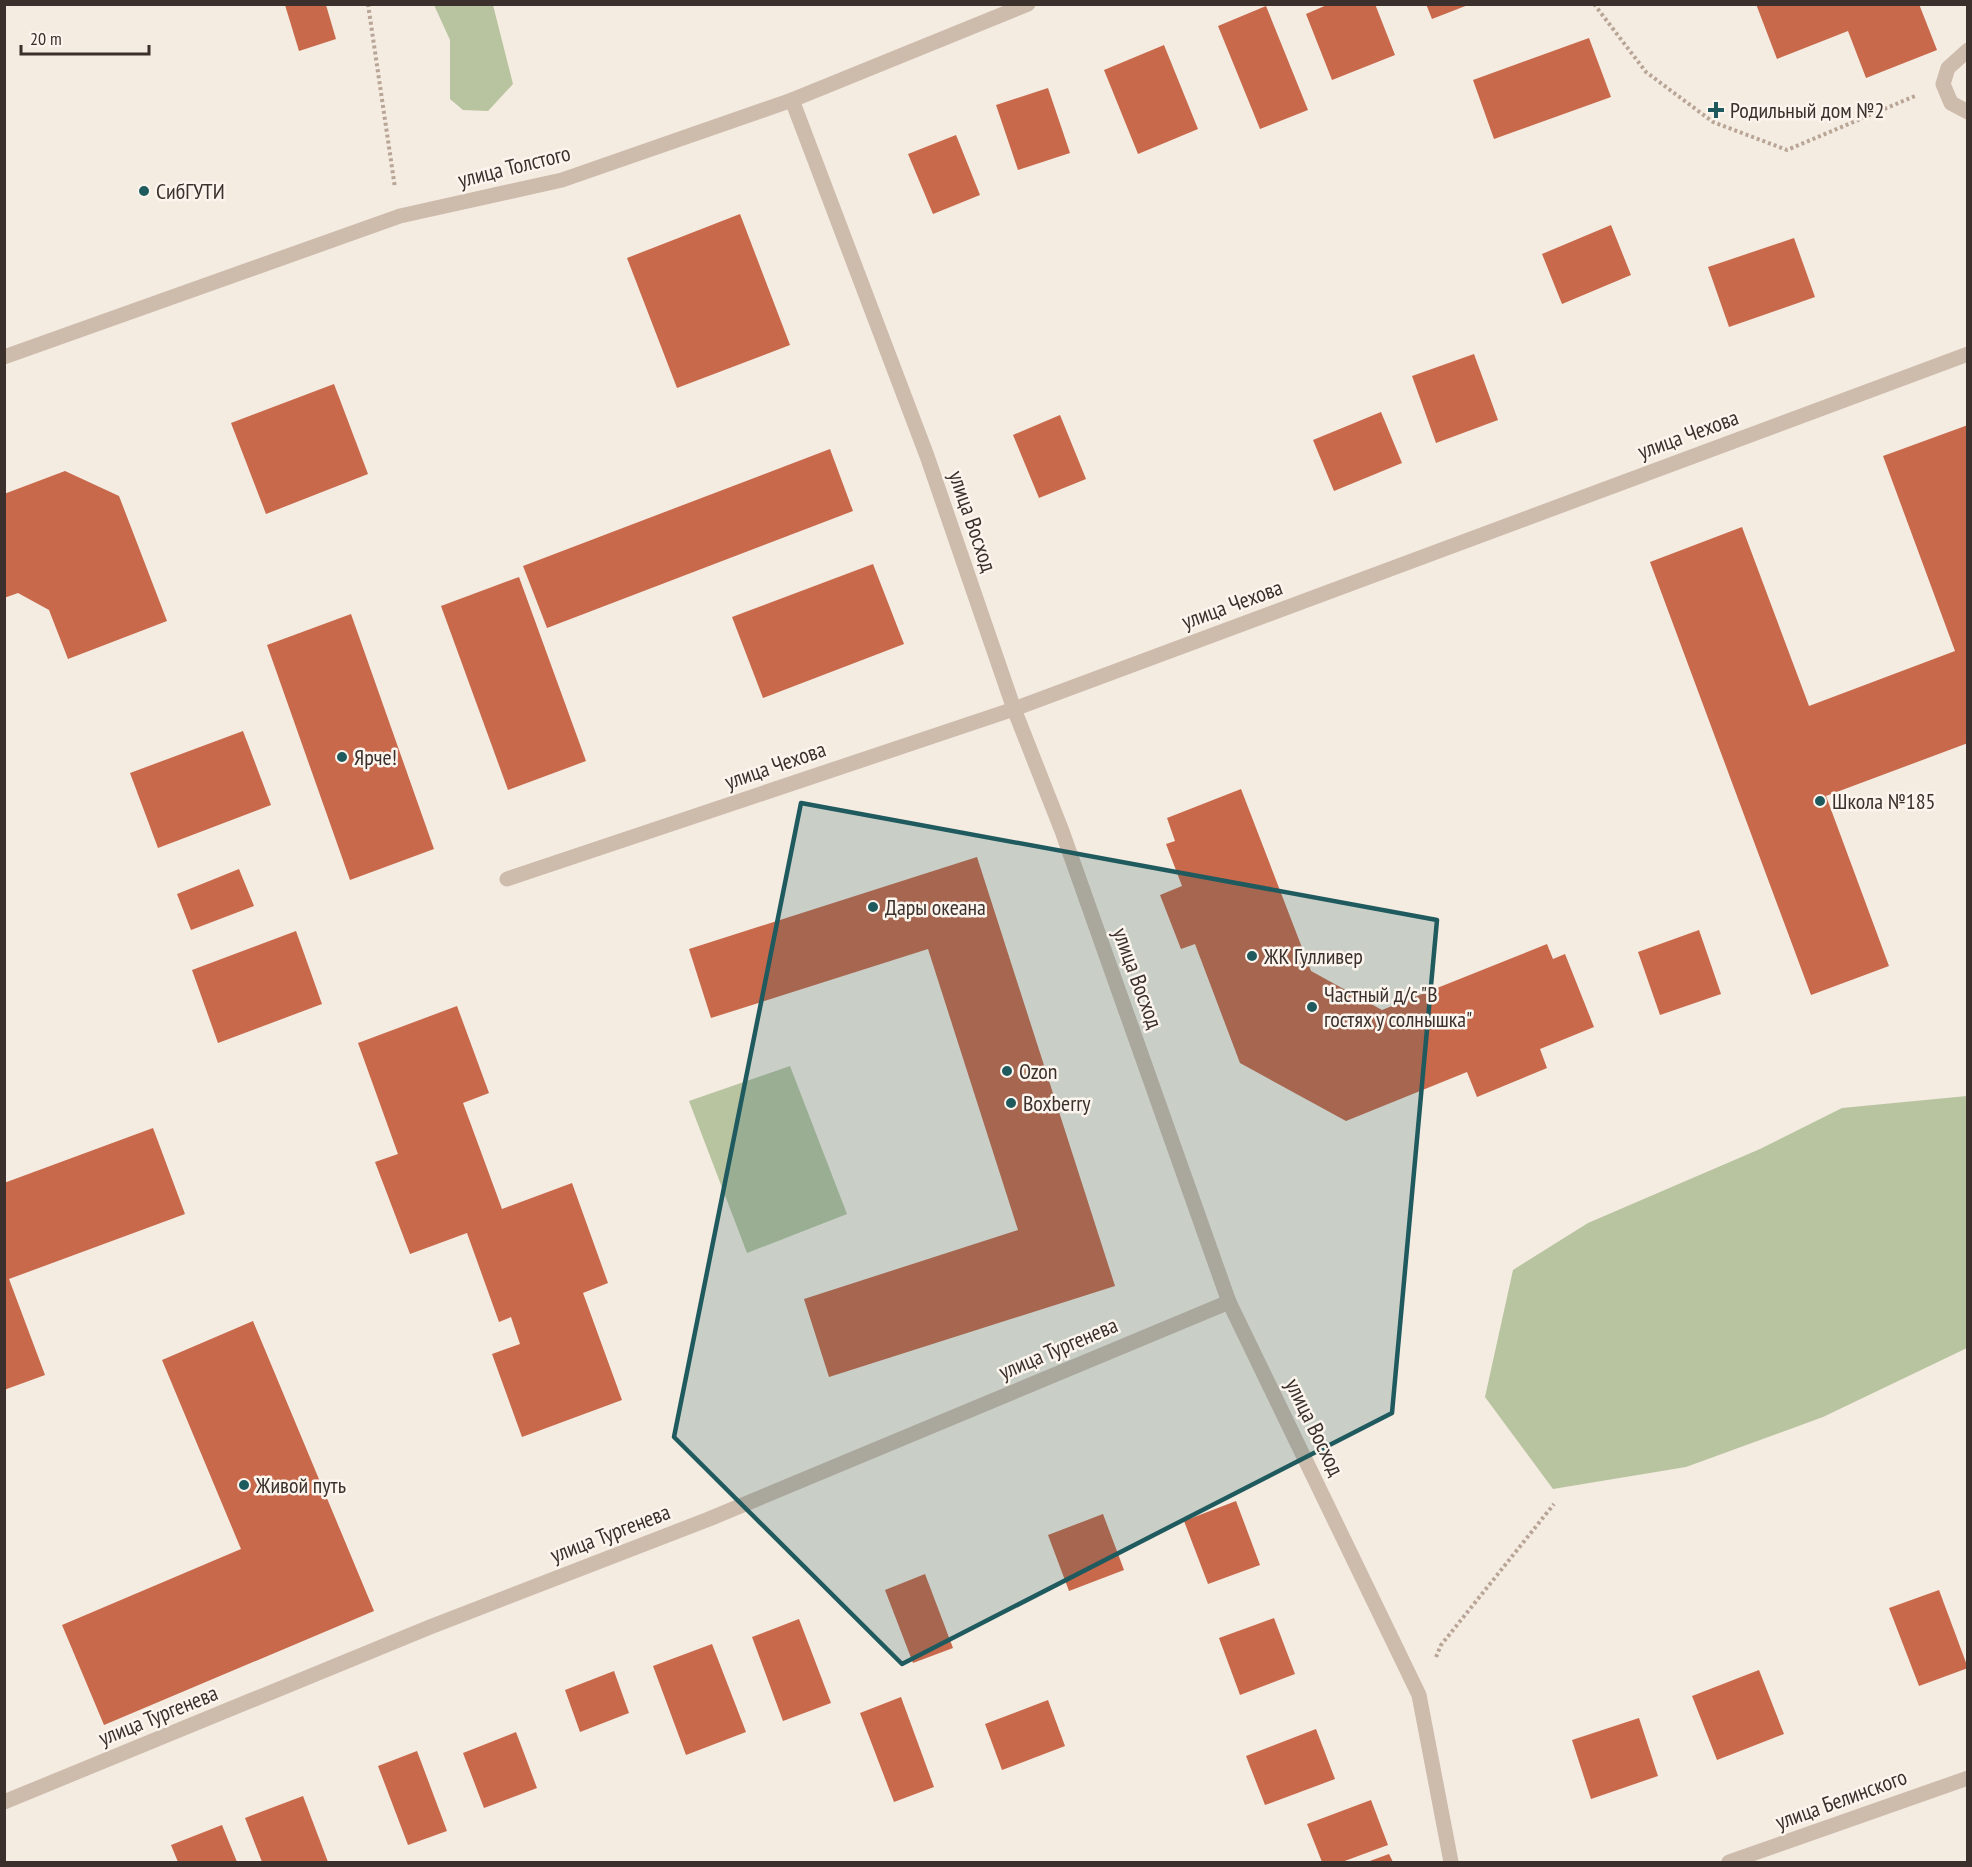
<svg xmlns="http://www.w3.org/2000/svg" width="1972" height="1867" font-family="'PT Sans Narrow',sans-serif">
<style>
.green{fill:#b8c4a0}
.building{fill:#c8694b}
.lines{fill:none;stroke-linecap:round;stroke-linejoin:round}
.path{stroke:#b9a596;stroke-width:4;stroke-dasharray:3 3;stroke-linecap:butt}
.minor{stroke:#cdbbac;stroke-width:15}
.marked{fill:#1f5a5e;fill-opacity:0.2;stroke:#1f5a5e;stroke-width:4.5;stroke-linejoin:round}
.poi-dot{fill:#1f5a5e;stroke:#fbf5ee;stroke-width:2}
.labels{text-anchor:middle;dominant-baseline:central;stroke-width:5;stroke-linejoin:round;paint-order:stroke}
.poi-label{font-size:22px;fill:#3b302b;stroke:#fbf5ee;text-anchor:start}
.street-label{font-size:22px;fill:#3b302b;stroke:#fbf5ee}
</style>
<rect width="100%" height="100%" fill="#f4ebe1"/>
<g class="green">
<path d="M434 5H493L513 84 488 111 463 110 450 99V40Z"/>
<path d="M790 1066 847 1214 747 1253 689 1101Z"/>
<path d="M1967 1096V1348L1823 1417 1686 1467 1553 1489 1485 1397 1513 1270 1588 1223 1760 1149 1842 1108Z"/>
</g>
<g class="building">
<path d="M1329 4H1375L1395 55 1332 80 1306 14Z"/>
<path d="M1426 4H1468V5L1432 19Z"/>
<path d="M1756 4H1919L1937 50 1866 78 1848 31 1777 59Z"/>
<path d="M285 5H326L336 39 299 51Z"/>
<path d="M1266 6 1308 110 1260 129 1218 26Z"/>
<path d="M1589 38 1611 97 1494 139 1473 80Z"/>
<path d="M1164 45 1198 129 1138 154 1104 70Z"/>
<path d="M1048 88 1070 153 1018 170 996 105Z"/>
<path d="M956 135 980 195 933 214 908 154Z"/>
<path d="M740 214 790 345 677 388 627 258Z"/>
<path d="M1611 225 1631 275 1562 304 1542 254Z"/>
<path d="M1794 238 1815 297 1729 327 1708 267Z"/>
<path d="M1474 354 1498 420 1436 443 1412 376Z"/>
<path d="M334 384 368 474 266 514 231 423Z"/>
<path d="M1381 412 1402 463 1334 491 1313 440Z"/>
<path d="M1060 415 1086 479 1039 498 1013 435Z"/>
<path d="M1968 425V743L1826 796 1889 966 1811 995 1650 562 1742 527 1809 706 1955 651 1883 456Z"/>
<path d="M830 449 853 511 547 628 523 566Z"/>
<path d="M65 471 119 496 167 621 68 659 49 610 18 593 4 598V494Z"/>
<path d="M873 564 904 644 763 698 732 617Z"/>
<path d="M519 577 586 761 508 790 441 606Z"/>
<path d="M351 614 434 849 350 880 267 645Z"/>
<path d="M243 731 271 805 158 848 130 773Z"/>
<path d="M1241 789 1311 971 1382 1010 1547 944 1553 959 1565 954 1594 1027 1540 1049 1547 1068 1477 1097 1467 1072 1346 1121 1240 1063 1195 944 1181 949 1160 895 1182 886 1166 844 1175 841 1167 818Z"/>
<path d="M977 857 1115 1286 829 1377 804 1299 1018 1230 928 949 711 1018 689 949Z"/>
<path d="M239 869 254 906 191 930 177 894Z"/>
<path d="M1699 930 1721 994 1660 1015 1638 952Z"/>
<path d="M296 931 322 1004 218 1043 192 970Z"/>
<path d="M457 1006 489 1093 463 1103 502 1209 572 1183 608 1283 583 1293 622 1400 522 1437 492 1354 520 1344 511 1317 499 1322 467 1233 410 1254 375 1162 398 1154 358 1043Z"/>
<path d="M153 1128 185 1214 9 1279 45 1375 4 1390V1183Z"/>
<path d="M253 1321 374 1611 104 1725 62 1625 241 1549 162 1360Z"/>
<path d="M1236 1501 1260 1565 1208 1584 1184 1521Z"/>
<path d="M1103 1514 1124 1570 1069 1591 1048 1535Z"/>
<path d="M925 1574 953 1648 913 1663 885 1590Z"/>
<path d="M1939 1590 1968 1668 1919 1686 1889 1608Z"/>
<path d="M1274 1618 1295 1674 1240 1695 1219 1638Z"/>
<path d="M799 1619 831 1703 783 1721 752 1637Z"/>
<path d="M712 1644 746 1732 686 1755 653 1666Z"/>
<path d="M1759 1670 1784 1734 1717 1760 1692 1696Z"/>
<path d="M614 1671 629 1713 580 1732 565 1690Z"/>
<path d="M901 1697 934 1787 894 1802 860 1713Z"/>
<path d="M1048 1700 1065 1746 1002 1770 985 1724Z"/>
<path d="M1639 1718 1658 1776 1591 1799 1572 1740Z"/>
<path d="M1316 1729 1335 1779 1265 1805 1246 1756Z"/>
<path d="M516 1732 537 1788 484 1808 463 1753Z"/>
<path d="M417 1751 447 1831 408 1845 378 1766Z"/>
<path d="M303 1796 328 1862H262L245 1818Z"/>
<path d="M1371 1800 1388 1845 1342 1862H1322L1307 1824Z"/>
<path d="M222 1825 237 1862H178L171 1845Z"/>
<path d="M1389 1854 1393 1862H1367Z"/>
</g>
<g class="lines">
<g class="path">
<path d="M368 4 395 188"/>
<path d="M1594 4 1646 72 1713 122 1787 150 1915 96"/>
<path d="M1436 1657 1441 1645 1554 1504"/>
</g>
<g class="minor">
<path d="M1968 50 1948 68 1943 84 1951 103 1968 112"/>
<path d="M792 100 927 456 1014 709 1062 831 1229 1302 1419 1695 1451 1862"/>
<path d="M4 357 400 216 562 180 792 100 1028 4"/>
<path d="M507 879 1014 709 1968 354"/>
<path d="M4 1802 430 1627 709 1519 1229 1302"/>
<path d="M1729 1862 1968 1778"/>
</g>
</g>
<path class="marked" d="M801 803 1437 920 1392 1413 902 1664 674 1437Z"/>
<g class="poi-dot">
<path d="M1713 101h6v6h6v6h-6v6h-6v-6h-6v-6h6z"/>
<circle cx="144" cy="191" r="6"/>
<circle cx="342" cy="757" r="6"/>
<circle cx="1820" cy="801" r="6"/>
<circle cx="873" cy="907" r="6"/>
<circle cx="1252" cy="956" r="6"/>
<circle cx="1312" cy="1007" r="6"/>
<circle cx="1007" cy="1071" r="6"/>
<circle cx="1011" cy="1103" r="6"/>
<circle cx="244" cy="1485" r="6"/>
</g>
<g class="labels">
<g class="poi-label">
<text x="1730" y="110">Родильный дом №2</text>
<text x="156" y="191">СибГУТИ</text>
<text x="354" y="757">Ярче!</text>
<text x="1832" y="801">Школа №185</text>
<text x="885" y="907">Дары океана</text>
<text x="1264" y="956">ЖК Гулливер</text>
<text x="1324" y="994">Частный д/c "В<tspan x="1324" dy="25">гостях у солнышка"</tspan></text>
<text x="1019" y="1071">Ozon</text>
<text x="1023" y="1103">Boxberry</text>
<text x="256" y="1485">Живой путь</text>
</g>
<g class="street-label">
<text transform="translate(514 166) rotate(-14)">улица Толстого</text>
<text transform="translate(1688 434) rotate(-20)">улица Чехова</text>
<text transform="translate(973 521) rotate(71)">улица Восход</text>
<text transform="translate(1232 604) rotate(-20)">улица Чехова</text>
<text transform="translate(775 765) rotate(-19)">улица Чехова</text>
<text transform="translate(1138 978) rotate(70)">улица Восход</text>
<text transform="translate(1058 1348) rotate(-23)">улица Тургенева</text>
<text transform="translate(1315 1427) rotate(64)">улица Восход</text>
<text transform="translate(610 1533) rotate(-21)">улица Тургенева</text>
<text transform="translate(158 1715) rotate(-22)">улица Тургенева</text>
<text transform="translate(1841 1799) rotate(-20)">улица Белинского</text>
</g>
</g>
<rect width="1972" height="1867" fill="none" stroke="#3b302b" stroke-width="12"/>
<path d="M21 45v9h128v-9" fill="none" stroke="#3b302b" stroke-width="3"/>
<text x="30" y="45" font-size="18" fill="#3b302b" stroke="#fbf5ee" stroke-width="4.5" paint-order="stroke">20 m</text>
</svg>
